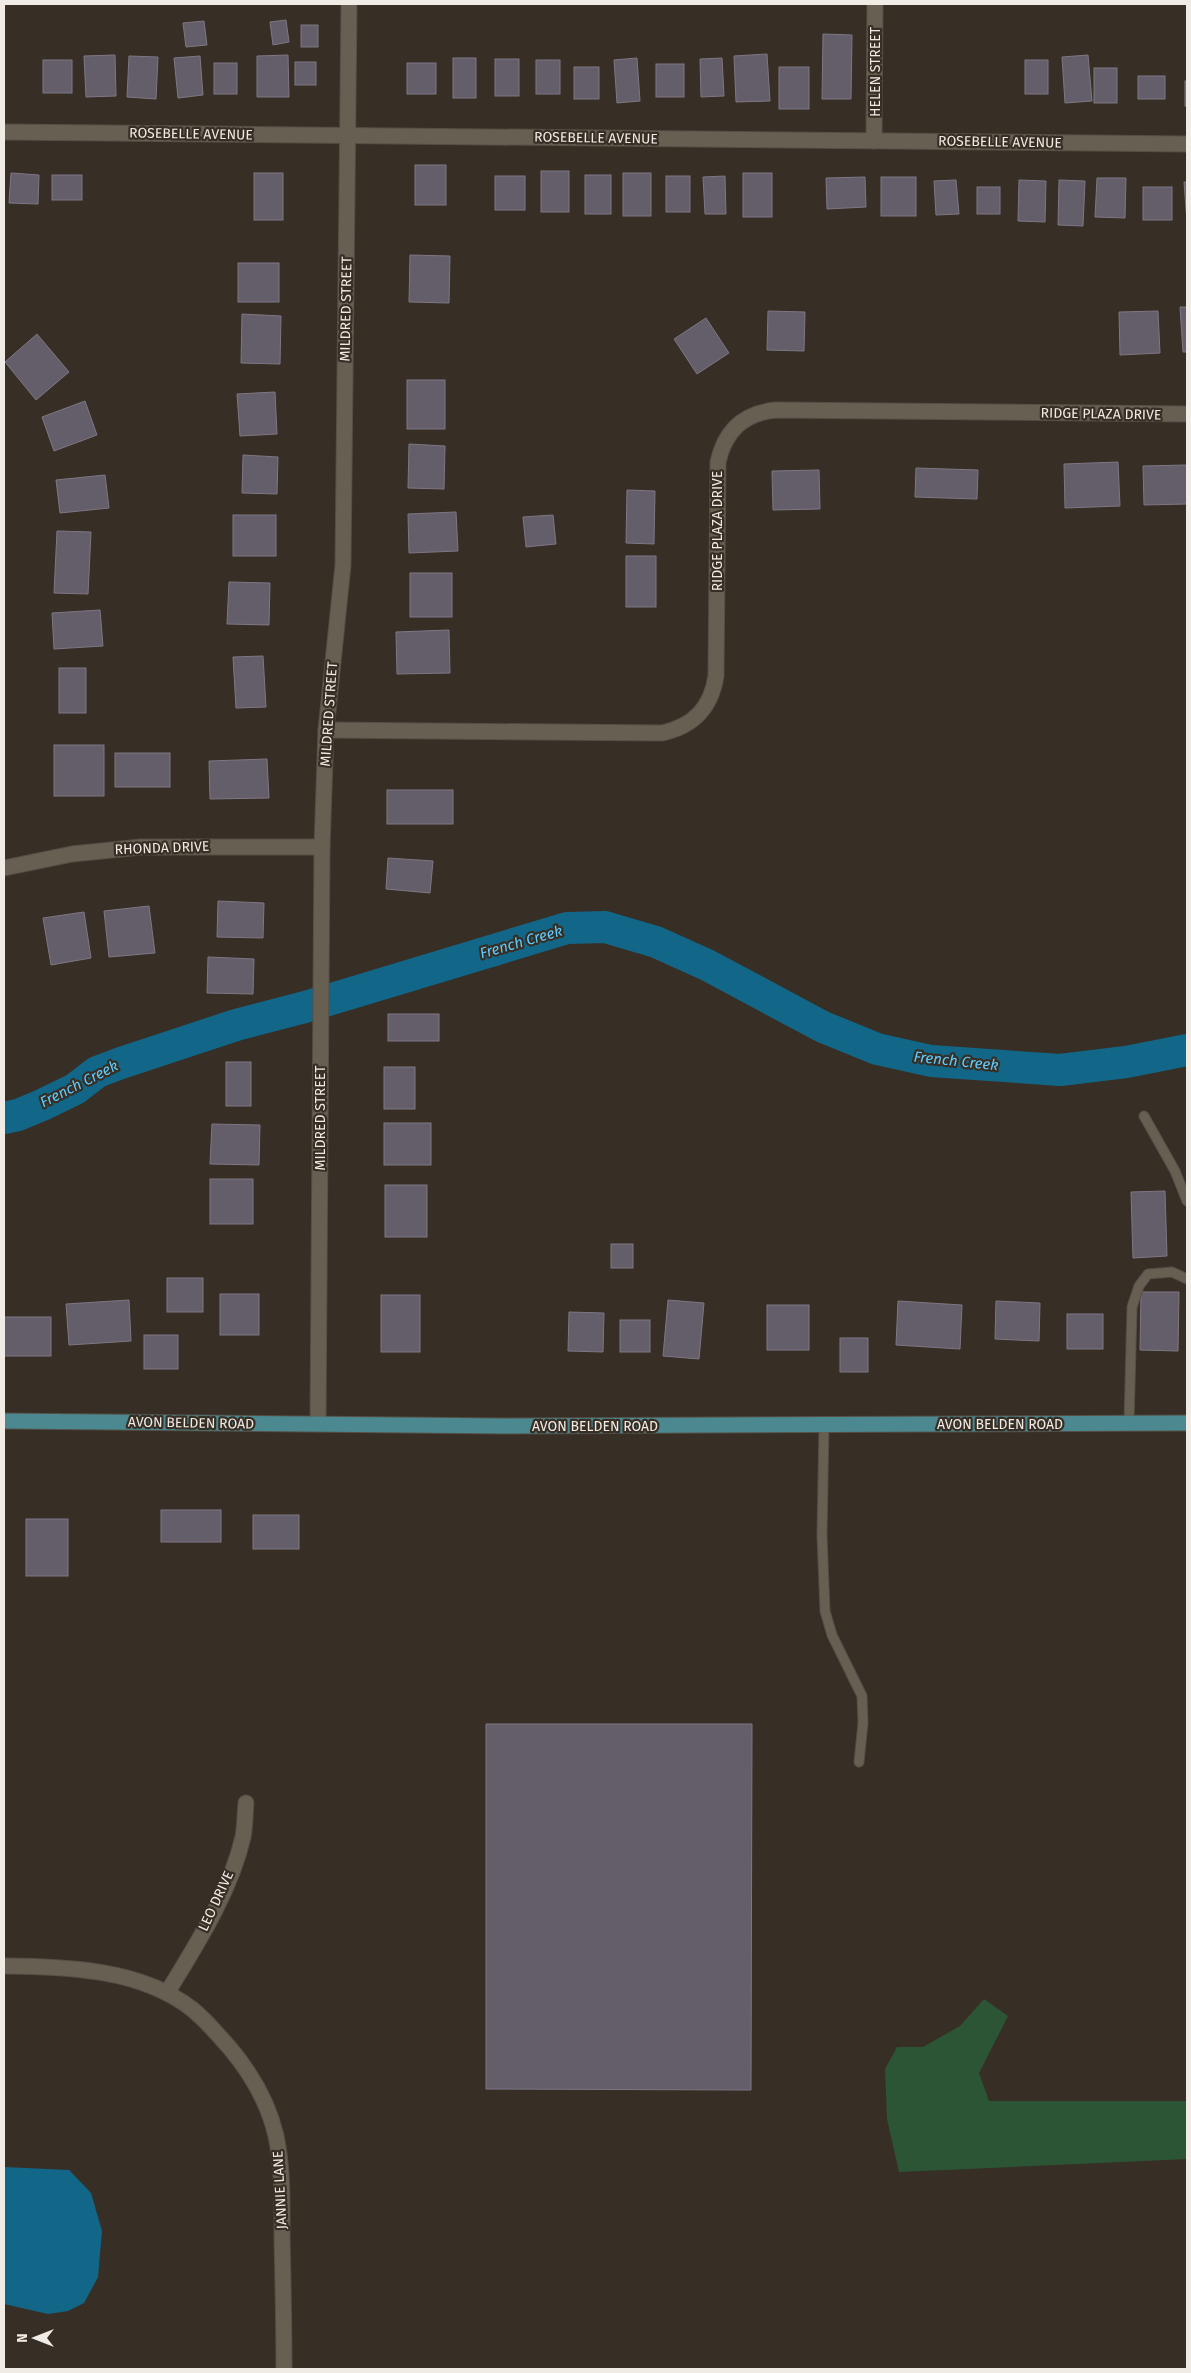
<svg xmlns="http://www.w3.org/2000/svg" width="1191" height="2373" font-family="'Fira Sans',sans-serif">
<style>
.green{fill:#2c5536}
.water{fill:#126789}
.lines{fill:none;stroke-linecap:round;stroke-linejoin:round}
.river{stroke:#126789;stroke-width:32}
.building{fill:#645e6a;stroke:#7e7784}
.service-casing{stroke:#554e45;stroke-width:11}
.minor-casing{stroke:#554e45;stroke-width:17}
.primary-casing{stroke:#554e45;stroke-width:17}
.service{stroke:#685f53;stroke-width:9}
.minor{stroke:#685f53;stroke-width:15}
.primary{stroke:#4b888f;stroke-width:15}
.labels{text-anchor:middle;dominant-baseline:central;stroke-width:4.5;stroke-linejoin:round;paint-order:stroke}
.street-label{font-size:14px;fill:#f0ebe4;stroke:#372f25}
.water-label{font-size:15px;font-style:italic;fill:#5fccff;stroke:#372f25}
</style>
<rect width="100%" height="100%" fill="#372f25"/>
<path class="green" d="M984 1999 1008 2016 979 2073 989 2101H1187V2159L899 2172 887 2119 885 2069 897 2047H923L960 2026Z"/>
<path class="water" d="M4 2167 69 2170 91 2193 102 2231 98 2277 84 2303 68 2311 48 2314 4 2304Z"/>
<g class="lines">
<path class="river" d="M4 1118 18 1115 42 1105 75 1089 97 1072 121 1063 236 1025 305 1007 567 928 605 927 656 942 707 965 823 1027 877 1049 931 1061 1060 1070 1126 1062 1187 1050"/>
</g>
<g class="building">
<path d="M286 20 289 42 273 45 270 22Z"/>
<path d="M204 21 207 45 186 47 183 23Z"/>
<rect x="301" y="25" width="17" height="22"/>
<path d="M823 34 852 35 851 99H822Z"/>
<path d="M767 54 770 101 736 102 734 56Z"/>
<path d="M115 55 116 96 86 97 84 56Z"/>
<path d="M288 55 289 97H257V56Z"/>
<path d="M1088 55 1092 101 1065 103 1062 57Z"/>
<path d="M129 56 158 57 156 99 127 97Z"/>
<path d="M200 56 203 95 178 98 174 58Z"/>
<rect x="453" y="58" width="23" height="40"/>
<path d="M637 58 640 101 617 103 614 60Z"/>
<path d="M722 58 724 96 701 97 700 59Z"/>
<rect x="495" y="59" width="24" height="37"/>
<rect x="43" y="60" width="29" height="33"/>
<rect x="536" y="60" width="24" height="34"/>
<rect x="1025" y="60" width="23" height="34"/>
<rect x="295" y="62" width="21" height="23"/>
<rect x="214" y="63" width="23" height="31"/>
<rect x="407" y="63" width="29" height="31"/>
<rect x="656" y="64" width="28" height="33"/>
<rect x="574" y="67" width="25" height="32"/>
<rect x="779" y="67" width="30" height="42"/>
<rect x="1094" y="68" width="23" height="35"/>
<rect x="1138" y="76" width="27" height="23"/>
<rect x="1185" y="81" width="2" height="25"/>
<rect x="415" y="165" width="31" height="40"/>
<rect x="541" y="171" width="28" height="41"/>
<path d="M11 173 39 175 38 204 9 203Z"/>
<rect x="254" y="173" width="29" height="47"/>
<rect x="623" y="173" width="28" height="43"/>
<rect x="743" y="173" width="29" height="44"/>
<rect x="52" y="175" width="30" height="25"/>
<rect x="585" y="175" width="26" height="39"/>
<rect x="495" y="176" width="30" height="34"/>
<rect x="666" y="176" width="24" height="36"/>
<path d="M725 176 726 214H705L703 177Z"/>
<path d="M865 177 866 207 827 209 826 178Z"/>
<rect x="881" y="177" width="35" height="39"/>
<path d="M1097 178H1126L1125 218 1095 217Z"/>
<path d="M956 180 959 214 936 215 934 181Z"/>
<path d="M1019 180 1046 181 1045 222 1018 221Z"/>
<path d="M1059 180 1085 181 1083 226 1058 225Z"/>
<path d="M1184 182H1187V222Z"/>
<rect x="977" y="187" width="23" height="27"/>
<rect x="1143" y="187" width="29" height="33"/>
<path d="M410 255 450 256 449 303 409 302Z"/>
<rect x="238" y="263" width="41" height="39"/>
<path d="M1180 307H1187V352H1183Z"/>
<path d="M768 311 805 312 804 351 767 350Z"/>
<path d="M1158 311 1160 353 1120 355 1119 312Z"/>
<path d="M242 314 281 316 280 364 241 363Z"/>
<path d="M706 318 729 353 697 374 674 339Z"/>
<path d="M37 334 69 372 36 400 5 362Z"/>
<rect x="407" y="380" width="38" height="49"/>
<path d="M275 392 277 434 240 436 237 394Z"/>
<path d="M85 401 97 435 54 451 42 417Z"/>
<path d="M409 444 445 446 444 489 408 488Z"/>
<path d="M243 455 278 457 277 494 242 493Z"/>
<path d="M1118 462 1120 506 1065 508 1064 464Z"/>
<path d="M1187 465V504L1144 505 1143 466Z"/>
<path d="M916 468 978 470 977 499 915 497Z"/>
<path d="M819 470 820 509 773 510 772 471Z"/>
<path d="M105 475 109 508 60 513 56 480Z"/>
<path d="M627 490 655 491 654 544 626 543Z"/>
<path d="M456 512 458 551 409 553 408 514Z"/>
<rect x="233" y="515" width="43" height="41"/>
<path d="M553 515 556 544 526 547 523 517Z"/>
<path d="M57 531 91 532 88 594 54 593Z"/>
<rect x="626" y="556" width="30" height="51"/>
<rect x="410" y="573" width="42" height="44"/>
<path d="M229 582 270 583 269 625 227 624Z"/>
<path d="M100 610 103 646 54 649 52 613Z"/>
<path d="M449 630 450 673 397 674 396 632Z"/>
<path d="M263 656 266 707 236 708 233 657Z"/>
<rect x="59" y="668" width="27" height="45"/>
<rect x="54" y="745" width="50" height="51"/>
<rect x="115" y="753" width="55" height="34"/>
<path d="M267 759 269 798 210 799 209 761Z"/>
<rect x="387" y="790" width="66" height="34"/>
<path d="M388 858 433 861 430 893 386 889Z"/>
<path d="M218 901 264 903 263 938 217 937Z"/>
<path d="M149 906 155 953 109 957 104 911Z"/>
<path d="M84 912 91 958 51 965 43 918Z"/>
<path d="M208 957 254 959 253 994 207 993Z"/>
<rect x="388" y="1014" width="51" height="27"/>
<rect x="226" y="1062" width="25" height="44"/>
<rect x="384" y="1067" width="31" height="42"/>
<rect x="384" y="1123" width="47" height="42"/>
<path d="M212 1124 260 1125 259 1165 210 1164Z"/>
<rect x="210" y="1179" width="43" height="45"/>
<rect x="385" y="1185" width="42" height="52"/>
<path d="M1165 1191 1167 1256 1133 1258 1131 1192Z"/>
<rect x="611" y="1244" width="22" height="24"/>
<rect x="167" y="1278" width="36" height="34"/>
<path d="M1141 1292H1179L1178 1351 1140 1350Z"/>
<rect x="220" y="1294" width="39" height="41"/>
<rect x="381" y="1295" width="39" height="57"/>
<path d="M129 1300 131 1341 69 1345 66 1304Z"/>
<path d="M668 1300 704 1303 699 1359 663 1356Z"/>
<path d="M898 1301 962 1305 960 1349 896 1345Z"/>
<path d="M996 1301 1040 1303 1039 1341 995 1339Z"/>
<rect x="767" y="1305" width="42" height="45"/>
<path d="M569 1312 604 1313 603 1352 568 1351Z"/>
<rect x="1067" y="1314" width="36" height="35"/>
<rect x="4" y="1317" width="47" height="39"/>
<rect x="620" y="1320" width="30" height="32"/>
<rect x="144" y="1335" width="34" height="34"/>
<rect x="840" y="1338" width="28" height="34"/>
<rect x="161" y="1510" width="60" height="32"/>
<rect x="253" y="1515" width="46" height="34"/>
<rect x="26" y="1519" width="42" height="57"/>
<path d="M486 1724H752L751 2090 486 2089Z"/>
</g>
<g class="lines">
<defs>
<g id="service">
<path d="M1144 1116 1175 1171 1187 1201"/>
<path d="M1129 1423 1132 1307 1139 1286 1148 1274 1172 1272 1187 1279"/>
<path d="M824 1425 822 1535 825 1611 832 1635 862 1696 863 1723 859 1762"/>
</g>
<g id="minor">
<path d="M4 132 1187 144"/>
<path d="M874 141 875 4"/>
<path d="M326 730 662 733C694 726 711 708 716 676L718 462C725 431 743 413 776 410L1187 414"/>
<path d="M4 868 72 854 141 847H322"/>
<path d="M318 1424 322 847 326 730 343 565 349 4"/>
<path d="M4 1966C66 1967 140 1968 192 2009 206 2020 217 2034 229 2047 251 2073 268 2101 276 2136 283 2169 282 2203 282 2237 283 2281 284 2325 284 2369"/>
<path d="M167 1993C196 1945 230 1893 243 1837 245 1826 245 1814 246 1803"/>
</g>
<path id="primary" d="M4 1421 504 1426 1187 1423"/>
</defs>
<use href="#service" class="service-casing"/>
<use href="#minor" class="minor-casing"/>
<use href="#primary" class="primary-casing"/>
<use href="#service" class="service"/>
<use href="#minor" class="minor"/>
<use href="#primary" class="primary"/>
</g>
<g class="labels">
<g class="street-label">
<text transform="translate(875 72) rotate(-90)">HELEN STREET</text>
<text transform="translate(191 134) rotate(1)">ROSEBELLE AVENUE</text>
<text transform="translate(596 138) rotate(1)">ROSEBELLE AVENUE</text>
<text transform="translate(1000 142) rotate(1)">ROSEBELLE AVENUE</text>
<text transform="translate(346 309) rotate(-89)">MILDRED STREET</text>
<text transform="translate(1101 414) rotate(1)">RIDGE PLAZA DRIVE</text>
<text transform="translate(717 531) rotate(-90)">RIDGE PLAZA DRIVE</text>
<text transform="translate(329 714) rotate(-86)">MILDRED STREET</text>
<text transform="translate(162 848) rotate(-2)">RHONDA DRIVE</text>
<text transform="translate(320 1118) rotate(-90)">MILDRED STREET</text>
<text transform="translate(191 1423) rotate(1)">AVON BELDEN ROAD</text>
<text x="1000" y="1424">AVON BELDEN ROAD</text>
<text x="595" y="1426">AVON BELDEN ROAD</text>
<text transform="translate(216 1901) rotate(-65)">LEO DRIVE</text>
<text transform="translate(280 2190) rotate(-93)">JANNIE LANE</text>
</g>
<g class="water-label">
<text transform="translate(521 942) rotate(-16)">French Creek</text>
<text transform="translate(956 1061) rotate(6)">French Creek</text>
<text transform="translate(79 1084) rotate(-27)">French Creek</text>
</g>
</g>
<rect width="1191" height="2373" fill="none" stroke="#f0ebe4" stroke-width="10"/>
<g transform="translate(35 2338) rotate(270)" stroke="#372f25" stroke-width="4" paint-order="stroke">
<path d="M0-4L9 19L0 12L-9 19Z" fill="#f0ebe4"/>
<text y="-8" font-size="14" font-weight="bold" text-anchor="middle" fill="#f0ebe4">N</text>
</g>
</svg>
